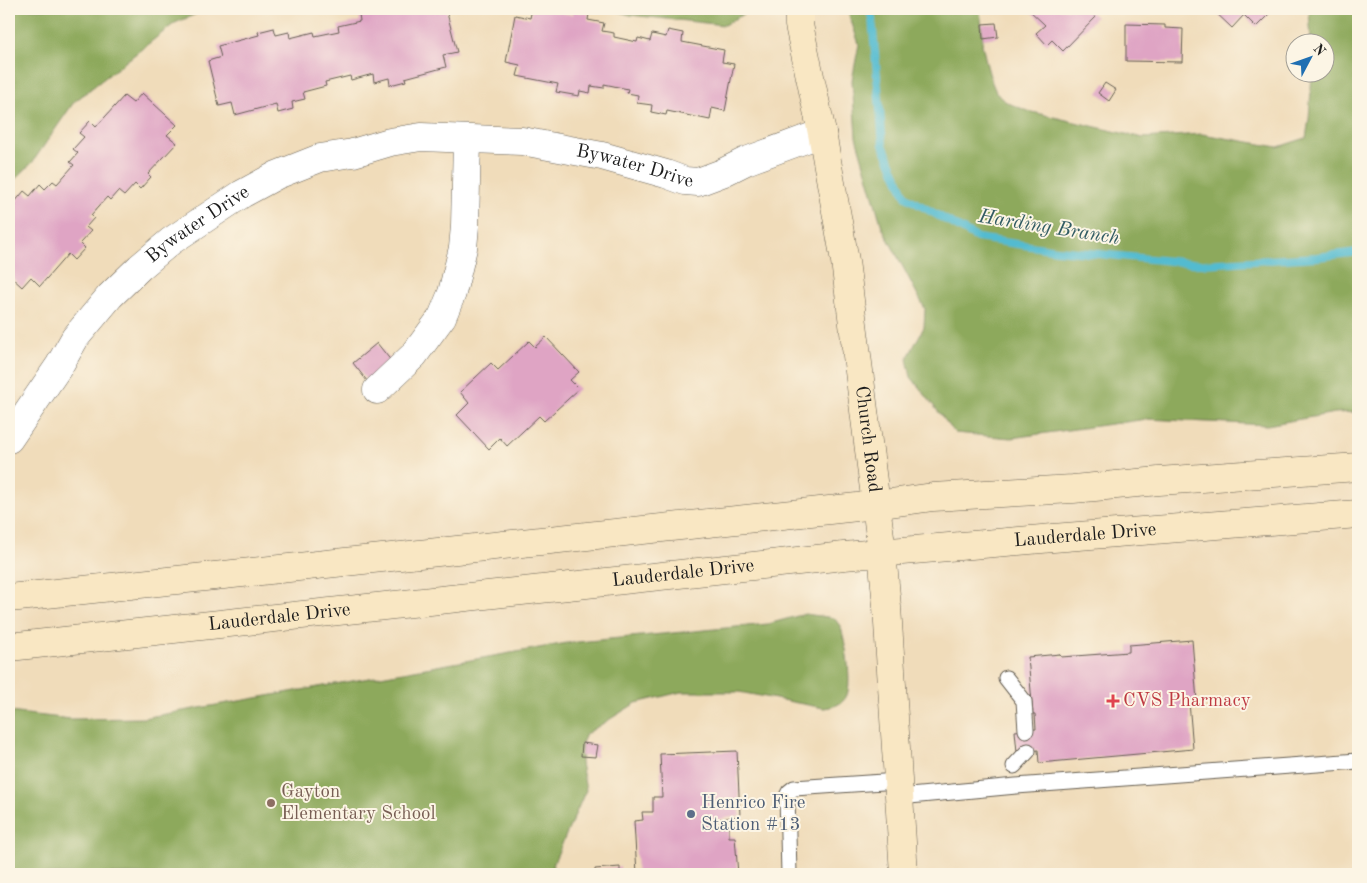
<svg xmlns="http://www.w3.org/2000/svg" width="1367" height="883" font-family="'Old Standard TT',serif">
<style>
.forest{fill:#8da95b;stroke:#54623c}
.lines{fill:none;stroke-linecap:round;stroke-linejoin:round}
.stream{stroke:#53bbd0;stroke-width:8}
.building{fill:#dfa4c4}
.lane-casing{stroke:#665f53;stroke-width:17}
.street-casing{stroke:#665f53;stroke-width:29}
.secondary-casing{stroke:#665f53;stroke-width:29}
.lane{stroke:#fff;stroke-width:15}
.street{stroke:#fff;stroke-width:28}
.secondary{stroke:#f9e7c3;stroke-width:28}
.health-dot{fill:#e0444e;stroke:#fcf5e5;stroke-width:2}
.education-dot{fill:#8d6e63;stroke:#fcf5e5;stroke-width:2}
.service-dot{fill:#5c6f8a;stroke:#fcf5e5;stroke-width:2}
.labels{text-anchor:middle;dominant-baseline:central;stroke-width:4;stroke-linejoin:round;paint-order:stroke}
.street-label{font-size:19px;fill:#1c1c1c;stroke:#fcf5e5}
.health-label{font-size:19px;fill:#be3a42;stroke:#fcf5e5;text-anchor:start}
.education-label{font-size:19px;fill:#785e54;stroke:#fcf5e5;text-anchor:start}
.service-label{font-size:19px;fill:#4e5e75;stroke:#fcf5e5;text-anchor:start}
.water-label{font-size:20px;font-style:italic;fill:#325c64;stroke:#fcf5e5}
</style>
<rect width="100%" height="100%" fill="#fcf5e5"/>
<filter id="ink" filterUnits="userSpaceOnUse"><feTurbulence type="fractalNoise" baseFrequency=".02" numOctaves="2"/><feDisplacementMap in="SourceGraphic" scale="10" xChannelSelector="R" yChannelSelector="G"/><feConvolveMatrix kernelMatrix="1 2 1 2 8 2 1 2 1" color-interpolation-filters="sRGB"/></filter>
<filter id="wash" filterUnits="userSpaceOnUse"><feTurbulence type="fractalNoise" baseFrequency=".0096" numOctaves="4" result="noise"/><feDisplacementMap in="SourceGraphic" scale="20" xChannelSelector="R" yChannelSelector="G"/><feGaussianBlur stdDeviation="1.12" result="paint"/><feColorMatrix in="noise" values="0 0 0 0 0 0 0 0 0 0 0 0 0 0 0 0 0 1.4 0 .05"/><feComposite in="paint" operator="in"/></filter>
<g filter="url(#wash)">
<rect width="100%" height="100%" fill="#f0dcba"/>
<g class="forest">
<path d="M9 9H208L175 23 74 102 32 163 9 185Z"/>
<path d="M610 9H752L724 25 630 15Z"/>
<path d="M847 9H980L983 39 982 44C985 57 991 87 999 96 1006 104 1019 107 1028 111L1143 138 1202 134 1278 147 1306 138 1309 119 1312 73 1324 72V42H1311L1309 9H1358V412L1335 413 1267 425 1147 419 1011 438 955 433 911 377 907 359 924 327 925 309 882 227 856 137 852 80 859 44Z"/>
<path d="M805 614 834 618C837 622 840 625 841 628 846 643 852 681 847 695 843 705 832 707 824 708L739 692H681L636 703 586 734 582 743 581 763 586 790 554 862 551 874H9V712L71 719 143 718 567 643 768 624Z"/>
</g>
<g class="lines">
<path class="stream" d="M869 9 872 18 883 145 906 197 977 238 1057 250 1202 264 1317 257 1358 252"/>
</g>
<g id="blocks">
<g class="building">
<path d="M373 9H432V10L446 9 457 52 443 55 446 67 405 78 406 81 390 85 389 78 374 82 373 74 351 80 350 76 325 82 326 86 303 92 305 99 292 102 293 109 278 113 276 104 235 115 232 103 219 106 208 61 221 57 218 46 259 35 258 32 274 28 276 35 289 32 290 38 314 32 315 36 339 31 338 26 360 21 359 14 373 11Z"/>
<path d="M532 9H541L573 15V11L589 14 588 20 604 23 602 31 614 33V37L637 42 638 38 650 41 652 34 666 37 668 30 683 33 682 42 724 50 722 62 734 64 725 111 712 108 710 120 667 111 666 115 651 112 652 105 637 103 638 95 627 93 628 89 604 84V88L591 86 590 93 580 91 579 96 556 92 558 84 517 76 520 65 506 62 515 15 530 18Z"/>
<path d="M1028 9H1087L1096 17 1063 51 1052 40 1047 45 1036 33 1045 25Z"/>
<path d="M1212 9H1265L1270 13 1256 27 1244 15 1232 28Z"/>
<path d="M996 23 998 37 983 39 982 24Z"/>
<path d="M1126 24 1165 25V28L1183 29 1182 62 1126 61Z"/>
<path d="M1105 83 1116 90 1109 101 1098 93Z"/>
<path d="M142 93 177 125 167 135 177 143 148 174 151 177 140 189 135 184 124 196 118 191 110 200 107 197 91 215 94 218 86 227 91 231 80 243 85 248 74 260 68 254 40 286 31 277 22 287 9 275V213L16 205 14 203 24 191 30 196 40 184 45 189 53 181 57 184 74 165 70 162 78 153 73 149 84 137 79 133 90 121 96 127 124 96 133 103Z"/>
<path d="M546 337 579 372 570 380 579 389 544 421 539 416 507 446 500 438 489 449 457 415 469 403 460 392 491 363 498 370 529 341 535 347Z"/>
<path d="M377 343 396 367 371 386 353 363Z"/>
<path d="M1192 640 1197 701 1189 702 1193 749 1039 763 1038 750 1017 752 1015 731 1036 729 1035 714H1033L1028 657 1060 654 1061 657 1129 652V645Z"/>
<path d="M582 743 598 745 596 757 581 756Z"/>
<path d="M737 751 740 816 714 820V827H729V837H735L738 874H637L634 821 643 820 642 812H653V797H662L660 754Z"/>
<path d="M620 867V874H595V869Z"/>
</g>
</g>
</g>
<g filter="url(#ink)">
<use href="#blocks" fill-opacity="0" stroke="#665f53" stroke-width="1"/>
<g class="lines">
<defs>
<g id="lane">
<path d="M1006 678 1024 701 1026 730"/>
<path d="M1014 766 1028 751"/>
<path d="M899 797 1016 786 1358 761"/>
<path d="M789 874 787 796 789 792 794 788 898 781"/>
</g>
<g id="street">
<path d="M377 390 414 355 442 317 452 293 463 248 465 226 467 140"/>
<path id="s1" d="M9 439 59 366 75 338 110 296 140 267 171 241 242 194 277 175 320 158 353 153 390 142 421 137 522 141 602 156 666 174 685 181 698 182 722 173 746 161 822 133"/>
</g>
<g id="secondary">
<path id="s2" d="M799 9V25L822 133 845 261 882 552 887 607 904 874"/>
<path d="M9 598 876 505 933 497 1073 489 1159 481 1358 467"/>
<path id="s3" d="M9 647 844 556 1053 538 1358 514"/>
</g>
</defs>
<use href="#lane" class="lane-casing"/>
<use href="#street" class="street-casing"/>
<use href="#secondary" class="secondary-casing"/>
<use href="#lane" class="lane"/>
<use href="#street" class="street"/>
<use href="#secondary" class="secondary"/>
</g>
</g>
<path class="health-dot" d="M1110.5 693.5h5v5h5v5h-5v5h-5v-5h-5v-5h5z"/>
<circle class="education-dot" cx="271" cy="803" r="5"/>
<circle class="service-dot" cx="691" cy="814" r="5"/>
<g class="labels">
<g class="street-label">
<text stroke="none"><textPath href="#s1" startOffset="749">Bywater Drive</textPath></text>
<text stroke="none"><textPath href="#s1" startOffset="289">Bywater Drive</textPath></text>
<text stroke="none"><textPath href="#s2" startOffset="436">Church Road</textPath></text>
<text stroke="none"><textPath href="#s3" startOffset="1082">Lauderdale Drive</textPath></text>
<text stroke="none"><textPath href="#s3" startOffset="678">Lauderdale Drive</textPath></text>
<text stroke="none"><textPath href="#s3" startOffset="272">Lauderdale Drive</textPath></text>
</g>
<g class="health-label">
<text x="1123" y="701">CVS Pharmacy</text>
</g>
<g class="education-label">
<text x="281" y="792">Gayton<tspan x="281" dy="22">Elementary School</tspan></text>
</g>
<g class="service-label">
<text x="701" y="803">Henrico Fire<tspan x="701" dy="22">Station #13</tspan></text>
</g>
<g class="water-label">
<text transform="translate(1049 228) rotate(9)">Harding Branch</text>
</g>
</g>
<rect width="1367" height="883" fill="none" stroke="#fcf5e5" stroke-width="30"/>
<g transform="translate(1310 58) rotate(49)"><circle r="24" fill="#fcf5e5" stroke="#a29e95"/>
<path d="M0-4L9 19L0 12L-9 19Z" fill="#1f6fb2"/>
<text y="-8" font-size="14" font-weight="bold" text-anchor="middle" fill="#1c1c1c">N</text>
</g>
</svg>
